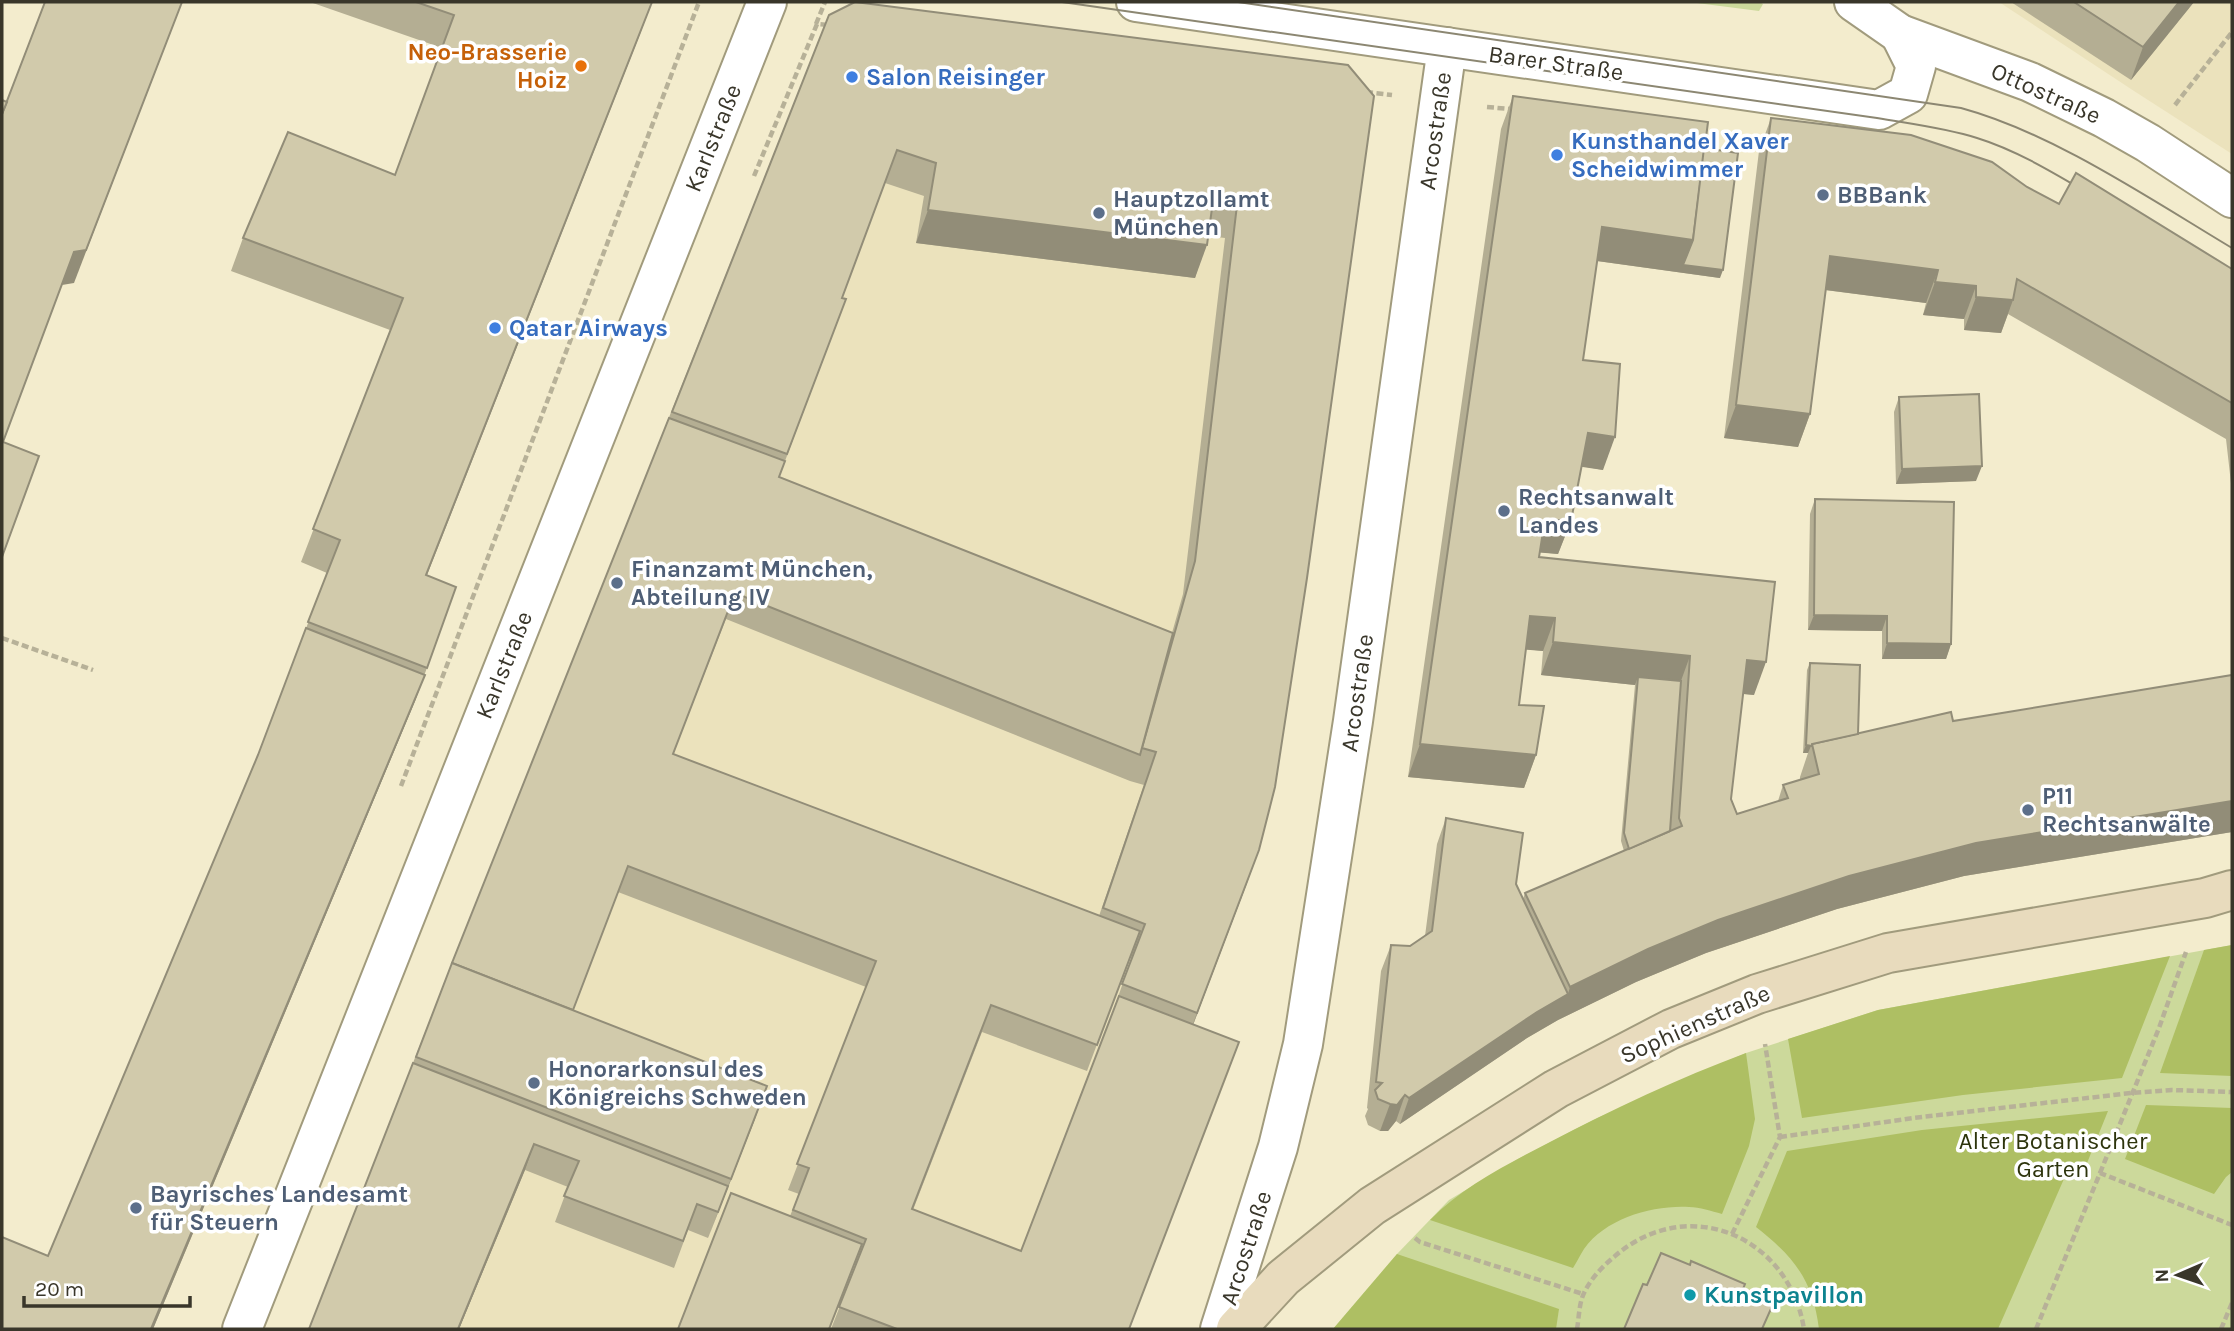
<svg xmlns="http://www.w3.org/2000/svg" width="2234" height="1331" font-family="Karla,sans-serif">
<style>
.built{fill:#ebe2bc}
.green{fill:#ccd99b}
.forest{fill:#aebf63}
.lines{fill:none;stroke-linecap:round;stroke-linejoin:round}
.street-casing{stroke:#a19b7d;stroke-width:42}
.secondary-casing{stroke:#a19b7d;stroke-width:42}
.path{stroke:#b7b198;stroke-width:4.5;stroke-dasharray:7 3.5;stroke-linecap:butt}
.street{stroke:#fff;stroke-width:38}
.secondary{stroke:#e8dbbd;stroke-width:38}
.tram{stroke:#8c8772;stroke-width:2}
.wall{fill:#b4ae93;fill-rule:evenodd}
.shaded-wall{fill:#928d78}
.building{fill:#d1caab;stroke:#928d78;stroke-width:2}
.food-dot{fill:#e8710a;stroke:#fff;stroke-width:2.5}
.shop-dot{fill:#3f7fe0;stroke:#fff;stroke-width:2.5}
.service-dot{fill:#5c6f8a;stroke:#fff;stroke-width:2.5}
.culture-dot{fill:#0f9aa8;stroke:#fff;stroke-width:2.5}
.labels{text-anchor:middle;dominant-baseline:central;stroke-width:7;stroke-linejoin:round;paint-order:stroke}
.food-label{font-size:24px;font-weight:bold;fill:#c56008;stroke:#fff;text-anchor:end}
.street-label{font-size:24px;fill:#39362a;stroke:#fff}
.shop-label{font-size:24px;font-weight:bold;fill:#366cbe;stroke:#fff;text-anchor:start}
.service-label{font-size:24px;font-weight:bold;fill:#4e5e75;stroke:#fff;text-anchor:start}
.park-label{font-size:24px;fill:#2d340c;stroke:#fff}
.culture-label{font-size:24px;font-weight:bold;fill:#0d838f;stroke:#fff;text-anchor:start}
</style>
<rect width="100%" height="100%" fill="#f3eccd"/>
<g class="built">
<path d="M1999 2H2232V154L2134 91Z"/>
<path d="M817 48 1336 98 1247 883 1185 1045 1230 1069 1129 1329H310Z"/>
</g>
<g class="green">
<path d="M1689 2H1759L1763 4 1759 11Z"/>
<path d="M2232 945V1329H1333L1397 1254 1449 1200 1518 1159 1593 1120 1664 1088 1746 1053 1878 1010Z"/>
</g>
<g class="forest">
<path d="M2232 945V1076L2160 1073 2204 950Z"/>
<path d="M2170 956 2122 1078 1963 1095 1802 1118 1788 1039 1878 1010Z"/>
<path d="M1746 1053 1755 1119 1749 1146 1722 1214C1711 1211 1700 1207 1689 1207 1653 1205 1606 1218 1584 1249 1580 1255 1577 1262 1573 1268L1430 1220C1463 1186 1508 1164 1550 1142 1613 1109 1679 1078 1746 1053Z"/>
<path d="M2146 1105 2232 1108V1172L2226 1177 2214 1194 2125 1159Z"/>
<path d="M2108 1111 2081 1178 2067 1172 1998 1329H1819C1813 1280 1794 1257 1756 1227L1787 1151 1922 1130Z"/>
<path d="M1397 1254 1559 1309 1556 1329H1333Z"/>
</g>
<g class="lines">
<defs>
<g id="street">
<path d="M1136 2 1879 110 1908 94 1916 66 1900 34"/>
<path d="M1854 2 1900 34 2030 82 2104 118 2148 143 2232 198"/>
<path d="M242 1329 767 2"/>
<path d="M1220 1329 1278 1147 1303 1044 1353 721 1447 47"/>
</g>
<path id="secondary" d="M1236 1329 1283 1278 1372 1206 1556 1089 1671 1029 1757 994 1888 953 2205 898 2232 890"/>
</defs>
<use href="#street" class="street-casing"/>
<use href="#secondary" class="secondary-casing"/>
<g class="path">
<path d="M816 24 825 2"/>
<path d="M1366 92 1392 95"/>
<path d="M2175 105 2232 32"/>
<path d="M1487 107 1510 109"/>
<path d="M754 176 817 24 829 25"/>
<path d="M2 638 93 670"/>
<path d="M401 786 699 2"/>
<path d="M1780 1137 1913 1118 2131 1093 2172 1090 2232 1092"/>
<path d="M2100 1173 2159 1028 2186 952"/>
<path d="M1732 1234 1780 1137 1765 1044"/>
<path d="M1415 1238 1420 1242 1583 1294"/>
<path d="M1577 1329C1579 1318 1579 1303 1584 1293 1591 1278 1603 1266 1615 1256 1688 1193 1789 1236 1804 1329"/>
<path d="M2036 1329 2100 1173 2232 1225"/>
<path d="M2221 1329 2232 1303"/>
</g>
<use href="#street" class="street"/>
<use href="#secondary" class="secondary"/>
<g class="tram">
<path d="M1062 2 1877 118C1911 124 1945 128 1977 138 2016 150 2054 173 2088 193"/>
<path d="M1238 2 1961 108C2053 133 2150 199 2232 248"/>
</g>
</g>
<g class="wall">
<path d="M310 2H652L426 575 456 587 415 701 153 1329H2L48 1256 258 755 327 573 301 562 390 330 231 271 243 238 395 175 442 48Z"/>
<path d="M2011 2H2194L2131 80Z"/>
<path d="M829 15 1348 65 1247 883 1193 1025 1239 1042 1129 1329H831L856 1265 790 1216 799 1194 788 1190 866 987 618 892 573 1011 755 1119 708 1238 688 1230 674 1268 555 1222 568 1187 525 1170 459 1329H309L452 963ZM885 183 924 196 916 243 1195 278 1208 236 1225 238 1183 594 1172 633 779 477 846 299 842 298ZM726 619 1130 781 1144 785 1099 916 673 754ZM1130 956 1132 957 1111 1017 1021 1251 913 1210 982 1032 1087 1071Z"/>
<path d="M1513 96 1704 148 1720 278 1597 261 1583 360 1603 470 1581 466 1571 521 1558 554 1539 552V557L1754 695 1743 694 1731 799 1737 814 1778 801 1783 785 1800 780V777L1808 753H1803L1807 670 1810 663 1858 734 1953 721 2232 675V832L1964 876 1837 909 1706 953 1636 982 1558 1020 1527 1038 1400 1124 1396 1121 1388 1131H1380L1368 1125 1365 1116 1368 1109 1367 1108 1381 971 1391 945 1410 946 1425 936 1437 844 1446 818 1516 884 1523 899 1525 893 1624 851 1621 841 1635 685 1541 675 1543 651 1526 649 1519 705 1536 755 1524 788 1408 777 1501 129Z"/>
<path d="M1771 118 2027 187 2059 204 2232 269V492L2226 439 2008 314 2001 333 1964 330V319L1923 315 1926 303 1825 290 1810 414 1798 447 1724 438 1759 151Z"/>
<path d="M1899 397 1976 481 1896 484 1894 412Z"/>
<path d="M1815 499 1951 644 1946 659H1882V631L1808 630 1810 514Z"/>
</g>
<g class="shaded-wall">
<path d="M182 2 74 283 62 285 74 252Z"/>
<path d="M652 2 640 34 414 608 426 575Z"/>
<path d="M2179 2H2194L2131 80 2143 47Z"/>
<path d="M928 210 1207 245 1195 278 916 243Z"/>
<path d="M1602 227 1693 240 1723 270 1720 278 1590 260Z"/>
<path d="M1830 256 1938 270 1926 303 1818 289Z"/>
<path d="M1935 282 1976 286 1964 319 1923 315Z"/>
<path d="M1976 297 2013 300 2001 333 1964 330Z"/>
<path d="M1736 405 1810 414 1798 447 1724 438Z"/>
<path d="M1588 433 1615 437 1603 470 1576 466Z"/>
<path d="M1982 466 1976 481 1896 484 1902 469Z"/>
<path d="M1545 519 1571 521 1558 554 1533 552Z"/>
<path d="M1814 615 1887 616 1882 631 1808 630Z"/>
<path d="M1530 616 1555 618 1543 651 1518 649Z"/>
<path d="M1553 642 1690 656 1678 689 1638 677 1635 685 1541 675Z"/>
<path d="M1887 643 1951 644 1946 659H1882Z"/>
<path d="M1747 660 1766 662 1754 695 1735 693Z"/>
<path d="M425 675 415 701 153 1329H151Z"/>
<path d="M1420 744 1536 755 1524 788 1408 777Z"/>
<path d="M1806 745 1811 746 1808 753H1803Z"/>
<path d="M2232 801V832L1964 876 1837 909 1706 953 1636 982 1558 1020 1527 1038 1400 1124 1409 1098 1537 1012 1568 994 1570 987 1648 949 1718 920 1849 876 1976 843Z"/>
<path d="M1259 850 1247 883 1185 1046 1197 1013Z"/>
<path d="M767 1086 755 1119 708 1238 718 1212Z"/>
<path d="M1405 1095 1396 1121 1388 1131H1380L1390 1104Z"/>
<path d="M534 1144 525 1170 459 1329H458Z"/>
</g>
<g class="building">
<path d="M45 2H182L86 250 74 252 3 442 39 456 2 557V114Z"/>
<path d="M416 2H652L426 575 456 587 427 668 308 622 340 540 313 529 403 298 243 238 288 132 395 175 454 15Z"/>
<path d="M855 2 1348 65 1374 96 1307 578 1275 787 1259 850 1197 1013 1122 984 1145 924 1103 908 1156 752 1142 748 1195 561 1237 205 1213 201 1207 245 928 210 936 163 897 150 842 298 846 299 787 454 672 412 829 15Z"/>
<path d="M2074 2H2179L2143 47Z"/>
<path d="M1513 96 1708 122 1693 240 1602 227 1583 360 1620 364 1615 437 1588 433 1571 521 1545 519 1539 557 1775 582 1766 662 1747 660 1731 799 1737 814 1788 798 1783 785 1819 774 1812 744 1951 712 1953 721 2232 675V801L1976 843 1849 876 1718 920 1648 949 1570 987 1525 893 1682 826 1679 818 1690 656 1553 642 1555 618 1530 616 1519 705 1544 706 1536 755 1420 744Z"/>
<path d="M2 100 7 102 2 114Z"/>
<path d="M1771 118 1911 135 1992 162 2027 187 2059 204 2076 173 2232 269V403L2017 279 2013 300 1976 297V286L1935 282 1938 270 1830 256 1810 414 1736 405Z"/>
<path d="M1704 148 1738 153 1723 270 1683 265 1693 240Z"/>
<path d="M1979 394 1982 466 1902 469 1899 397Z"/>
<path d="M669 418 785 461 779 477 1173 633 1140 755 735 593 673 754 1140 931 1097 1045 991 1005 912 1209 1021 1251 1119 996 1239 1042 1129 1329H897L839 1307 866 1239 793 1210 809 1168 797 1164 876 961 628 866 573 1010 452 963Z"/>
<path d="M1815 499 1954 502 1951 644 1887 643V616L1814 615Z"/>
<path d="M306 628 425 675 151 1329H2V1237L48 1256 258 755Z"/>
<path d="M1810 663 1860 665 1858 734 1812 744V746L1806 745Z"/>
<path d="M1638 677 1681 681 1670 831 1629 849 1624 833Z"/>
<path d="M1446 818 1523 833 1516 884 1568 994 1537 1012 1409 1098 1405 1095 1397 1105 1390 1104 1378 1099 1375 1090 1382 1083 1376 1082 1391 945 1410 946 1432 931Z"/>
<path d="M452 963 767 1086 731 1179 416 1057Z"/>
<path d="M413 1063 728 1186 718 1212 697 1204 683 1241 564 1196 579 1161 534 1144 458 1329H309Z"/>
<path d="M731 1193 862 1244 829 1329H678Z"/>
<path d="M1661 1253 1690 1265 1691 1261 1745 1284 1743 1289 1774 1302 1762 1329H1624L1643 1284 1647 1285Z"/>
</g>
<circle class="food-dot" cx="581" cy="66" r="7"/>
<g class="shop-dot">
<circle cx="852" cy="77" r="7"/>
<circle cx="1557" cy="155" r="7"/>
<circle cx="495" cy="328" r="7"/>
</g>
<g class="service-dot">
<circle cx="1823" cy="195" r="7"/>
<circle cx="1099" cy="213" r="7"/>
<circle cx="1504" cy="511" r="7"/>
<circle cx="617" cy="583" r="7"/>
<circle cx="2028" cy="810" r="7"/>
<circle cx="534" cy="1083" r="7"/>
<circle cx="136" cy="1208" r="7"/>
</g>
<circle class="culture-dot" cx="1690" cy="1295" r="7"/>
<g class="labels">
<g class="food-label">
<text x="567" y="52">Neo-Brasserie<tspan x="567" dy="28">Hoiz</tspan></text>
</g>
<g class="street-label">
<text transform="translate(1556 63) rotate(8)">Barer Straße</text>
<text transform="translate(2046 93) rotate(24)">Ottostraße</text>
<text transform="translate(1435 131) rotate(-82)">Arcostraße</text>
<text transform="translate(713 138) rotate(-68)">Karlstraße</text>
<text transform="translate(504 665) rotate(-68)">Karlstraße</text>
<text transform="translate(1357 693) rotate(-82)">Arcostraße</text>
<text transform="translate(1695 1024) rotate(-24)">Sophienstraße</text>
<text transform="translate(1246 1248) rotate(-72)">Arcostraße</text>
</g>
<g class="shop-label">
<text x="866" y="77">Salon Reisinger</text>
<text x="1571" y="141">Kunsthandel Xaver<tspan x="1571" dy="28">Scheidwimmer</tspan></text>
<text x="509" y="328">Qatar Airways</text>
</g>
<g class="service-label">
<text x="1837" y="195">BBBank</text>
<text x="1113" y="199">Hauptzollamt<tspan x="1113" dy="28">München</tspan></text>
<text x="1518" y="497">Rechtsanwalt<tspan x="1518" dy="28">Landes</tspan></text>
<text x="631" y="569">Finanzamt München,<tspan x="631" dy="28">Abteilung IV</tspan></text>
<text x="2042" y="796">P11<tspan x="2042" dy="28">Rechtsanwälte</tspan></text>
<text x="548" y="1069">Honorarkonsul des<tspan x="548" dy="28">Königreichs Schweden</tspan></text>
<text x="150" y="1194">Bayrisches Landesamt<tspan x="150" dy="28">für Steuern</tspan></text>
</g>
<g class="park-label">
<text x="2053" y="1141">Alter Botanischer<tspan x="2053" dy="28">Garten</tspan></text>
</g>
<g class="culture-label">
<text x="1704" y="1295">Kunstpavillon</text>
</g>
</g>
<rect width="2234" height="1331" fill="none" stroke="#39362a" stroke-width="7"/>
<g transform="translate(2178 1275) rotate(268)" stroke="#ffffff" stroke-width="5" paint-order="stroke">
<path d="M0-5L12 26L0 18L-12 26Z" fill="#39362a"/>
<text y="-10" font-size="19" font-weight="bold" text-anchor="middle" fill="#39362a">N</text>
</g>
<path d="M24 1296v10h166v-10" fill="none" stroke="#39362a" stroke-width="3.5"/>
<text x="35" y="1296" font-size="21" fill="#39362a" stroke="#ffffff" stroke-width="5" paint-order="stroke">20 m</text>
</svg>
